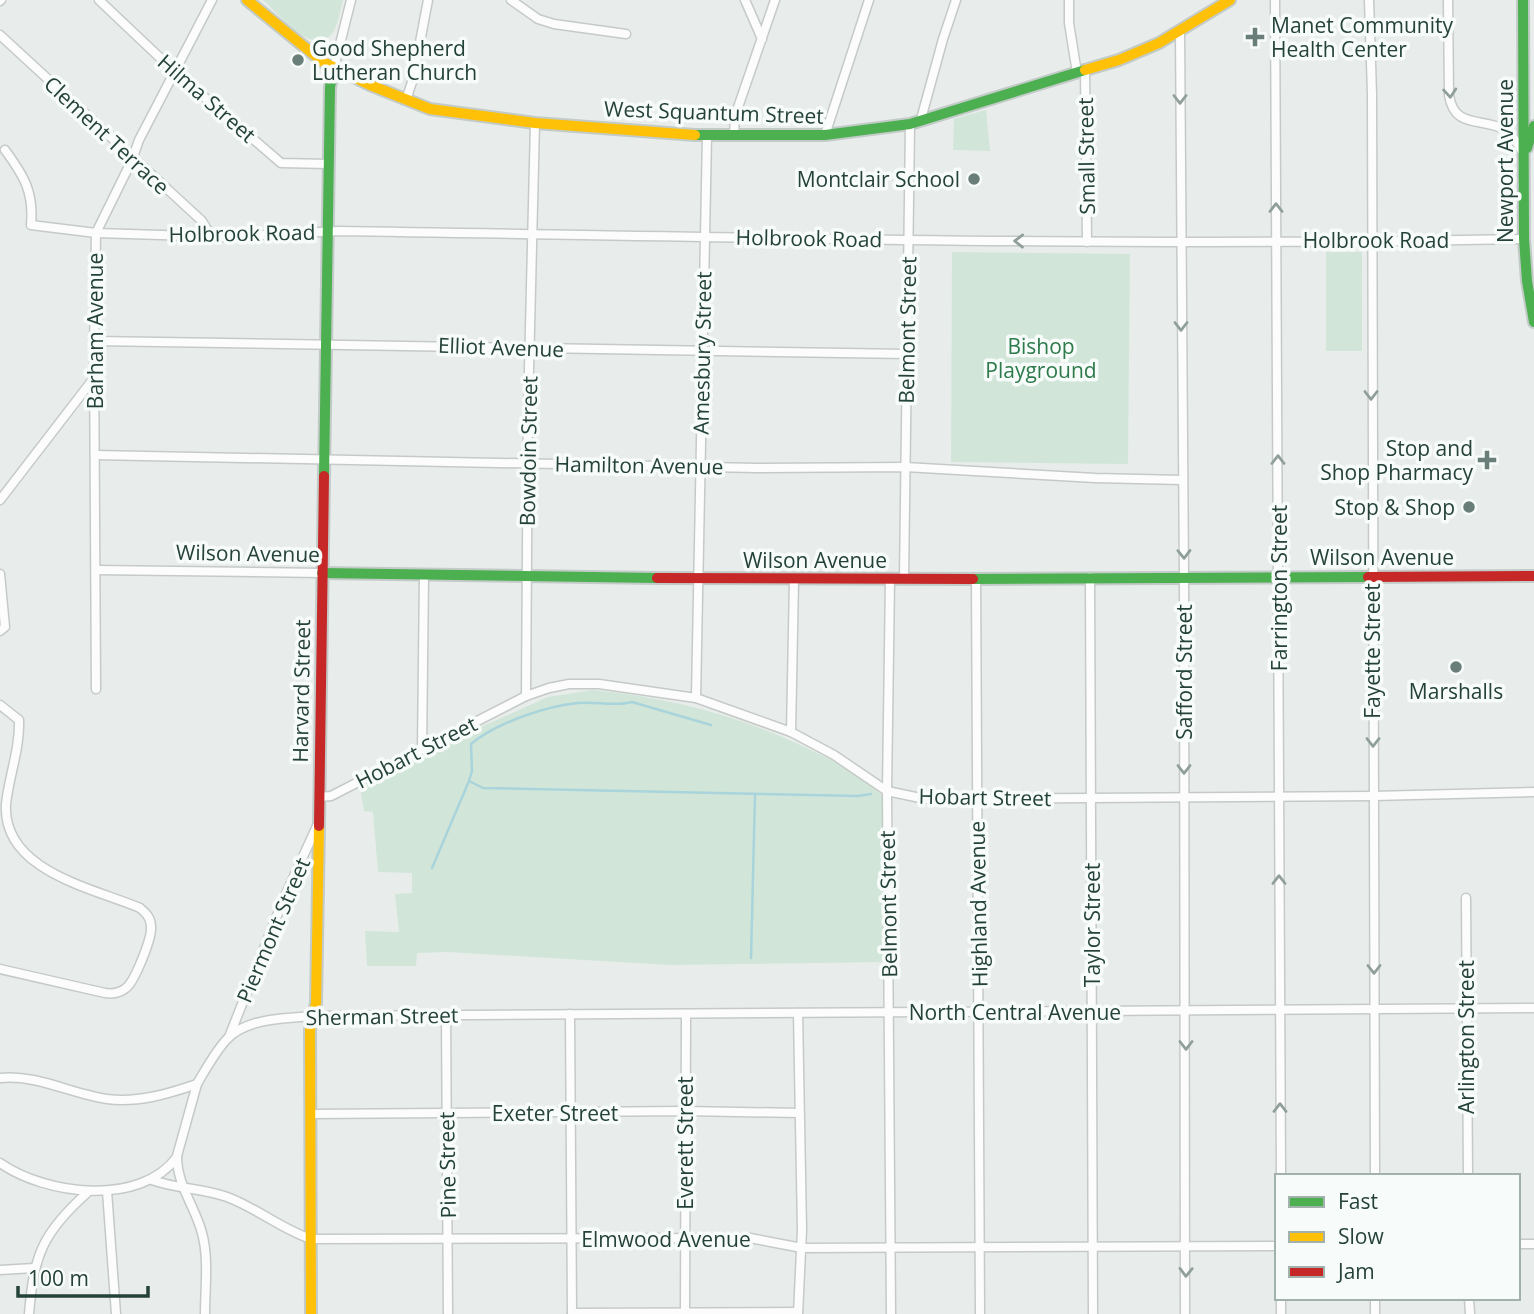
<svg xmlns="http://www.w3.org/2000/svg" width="1534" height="1314" font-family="'Open Sans',sans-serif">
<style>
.green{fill:#d1e6d8}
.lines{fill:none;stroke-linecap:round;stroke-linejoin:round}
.stream{stroke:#a9d4db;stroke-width:2.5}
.street-casing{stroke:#c5cac8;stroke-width:11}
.fast-casing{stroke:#c3cbc8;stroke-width:14}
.slow-casing{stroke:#c3cbc8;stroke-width:14}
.jam-casing{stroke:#c3cbc8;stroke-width:14}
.street{stroke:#fcfcfc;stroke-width:8}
.fast{stroke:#4caf50;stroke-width:10}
.slow{stroke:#ffc107;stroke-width:10}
.jam{stroke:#c62828;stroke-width:10}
.oneway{stroke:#909f9b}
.poi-dot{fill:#697e78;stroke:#f7fbf9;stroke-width:2.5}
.labels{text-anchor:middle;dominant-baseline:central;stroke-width:7;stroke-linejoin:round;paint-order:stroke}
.poi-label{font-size:21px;fill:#24423a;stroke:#f7fbf9;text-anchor:end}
.street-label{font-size:21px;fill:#24423a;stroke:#f7fbf9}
.park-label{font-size:21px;fill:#2d7a4b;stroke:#f7fbf9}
</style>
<rect width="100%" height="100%" fill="#e8edeb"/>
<g class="green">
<path d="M263 0H343C340 10 339 23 333 32 315 60 279 14 263 0Z"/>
<path d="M986 110 990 151 953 150 954 119Z"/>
<path d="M952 252 1130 254 1128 464 951 462Z"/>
<rect x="1326" y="252" width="36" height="99"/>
<path d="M593 690C671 698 742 716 813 751 840 764 868 779 887 801V962L670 965 447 952 417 953 416 966H367L365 931 399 932 395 894 412 893V873L378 872 373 812 364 811 360 787 434 748 548 697Z"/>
</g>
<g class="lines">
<g class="stream">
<path d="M711 725 632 702C614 707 596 701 578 703 546 706 496 723 471 744L472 771 469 781 483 788 858 796 871 794"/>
<path d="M432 868 469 781"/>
<path d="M751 958 755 794"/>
</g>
<defs>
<g id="street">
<path d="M99 0 174 71 281 163 329 164"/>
<path d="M511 0 538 19 554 24 626 34"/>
<path d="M745 0 762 39"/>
<path d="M1069 0V23L1077 73"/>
<path d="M1275 0 1281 1176"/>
<path d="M1369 0 1372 94 1375 1176"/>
<path d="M1448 0 1449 95C1454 128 1479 118 1501 128 1512 133 1518 143 1523 153"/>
<path d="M0 1 1 0"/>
<path d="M1180 31 1184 578 1185 1314"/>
<path d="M0 35 202 221 211 236"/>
<path d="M334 68 351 0"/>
<path d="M1085 71 1087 242"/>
<path d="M406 100 413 79 428 0"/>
<path d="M921 119 943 39 956 0"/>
<path d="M825 135 869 0"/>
<path d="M734 136 735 116 775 0"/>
<path d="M5 150C24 176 34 192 31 225L96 233 226 237 338 231C733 237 1128 247 1523 239"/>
<path d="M94 341 907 354"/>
<path d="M95 455 757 468 905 467 1095 478 1182 480"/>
<path d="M0 500 94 378"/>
<path d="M96 570 322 573"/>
<path d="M0 574 5 627 0 631"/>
<path d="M1090 577 1093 1314"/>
<path d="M976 578 980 1314"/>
<path d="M890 579 887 791 891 1314"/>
<path d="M904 579 910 124"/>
<path d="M96 689 94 351 96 233 132 160 139 140 212 0"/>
<path d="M526 696 528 410 535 123"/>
<path d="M696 698 707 135"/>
<path d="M0 705 19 720C20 749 9 776 6 804 2 871 93 888 140 908 146 913 151 918 151 927 152 938 135 981 126 988 120 993 112 994 105 993L0 969"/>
<path d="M791 732 794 580"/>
<path d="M422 749 424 575"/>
<path d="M319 797 331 796 526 696 549 688 569 684H599L696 698 791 732 834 755 887 791 925 799 1373 796 1534 792"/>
<path d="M1466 898 1468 1176"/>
<path d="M570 1014 572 1314"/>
<path d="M446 1015 448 1314"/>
<path d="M229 1037 284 898 317 826"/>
<path d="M0 1078C37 1074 71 1094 107 1099 138 1103 168 1094 197 1084 206 1069 216 1050 228 1038 248 1018 287 1018 313 1016L1534 1008"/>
<path d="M197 1084 177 1156C177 1186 195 1206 202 1233 209 1258 205 1288 205 1314"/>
<path d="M312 1114 685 1111 799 1113"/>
<path d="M0 1163C46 1195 140 1207 177 1157"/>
<path d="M152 1180C177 1189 202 1188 227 1197 257 1208 281 1229 311 1239L750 1238 802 1248 1277 1246"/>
<path d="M107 1191 116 1314"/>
<path d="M1518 1244H1534"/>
<path d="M0 1270 34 1268"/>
<path d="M1375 1298V1314"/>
<path d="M1469 1298 1470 1314"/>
<path d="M572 1313 798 1312"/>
<path d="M29 1314C34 1255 42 1233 88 1192"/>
<path d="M685 1314 686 1014"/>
<path d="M798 1314 802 1230 798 1013"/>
<path d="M1281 1314V1298"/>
</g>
<g id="fast">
<path d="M1523 0 1524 239 1527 281 1534 322"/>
<path d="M695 135H825L910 124 1085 70"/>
<path d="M1527 148 1534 126"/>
<path d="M324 476 330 87 334 68"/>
<path d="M322 573 657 578"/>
<path d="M973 579 1368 577"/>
</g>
<g id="slow">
<path d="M247 0 323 62 370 85 430 109 535 123 695 135"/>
<path d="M1085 70 1119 60 1159 43 1230 0"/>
<path d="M311 1314 310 1030 316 1003 319 826"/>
</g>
<g id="jam">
<path d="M1368 577 1534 576"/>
<path d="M657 578 973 579"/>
<path d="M319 826 324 476"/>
</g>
</defs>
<use href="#street" class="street-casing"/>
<use href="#fast" class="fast-casing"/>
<use href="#slow" class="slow-casing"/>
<use href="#jam" class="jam-casing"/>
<use href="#street" class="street"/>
<use href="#fast" class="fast"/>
<use href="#slow" class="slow"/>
<use href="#jam" class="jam"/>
</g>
<defs><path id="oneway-chevron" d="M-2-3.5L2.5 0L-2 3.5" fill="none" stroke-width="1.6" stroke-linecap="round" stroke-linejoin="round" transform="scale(1.75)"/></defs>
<g class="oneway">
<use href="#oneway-chevron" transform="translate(1450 93) rotate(85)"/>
<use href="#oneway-chevron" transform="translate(1180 99) rotate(90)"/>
<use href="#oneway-chevron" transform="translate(1276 208) rotate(-90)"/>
<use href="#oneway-chevron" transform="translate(1019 241) rotate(-179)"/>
<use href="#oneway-chevron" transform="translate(1181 326) rotate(90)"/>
<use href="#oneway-chevron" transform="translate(1371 395) rotate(90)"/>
<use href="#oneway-chevron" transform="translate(1278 460) rotate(-90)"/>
<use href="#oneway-chevron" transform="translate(1184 554) rotate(89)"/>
<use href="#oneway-chevron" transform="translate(1373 742) rotate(90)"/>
<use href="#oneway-chevron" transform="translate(1184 769) rotate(90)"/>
<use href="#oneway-chevron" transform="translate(1279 880) rotate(-90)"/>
<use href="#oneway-chevron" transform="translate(1374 969) rotate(90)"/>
<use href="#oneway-chevron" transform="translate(1186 1045) rotate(90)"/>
<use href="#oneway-chevron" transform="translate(1280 1108) rotate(-90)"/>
<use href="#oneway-chevron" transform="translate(1186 1272) rotate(91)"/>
</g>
<g class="poi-dot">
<path d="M1251.5 26.5h7v7h7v7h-7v7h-7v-7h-7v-7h7z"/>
<circle cx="298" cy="60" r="7"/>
<circle cx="974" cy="179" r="7"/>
<path d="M1483.5 449.5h7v7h7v7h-7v7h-7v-7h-7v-7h7z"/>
<circle cx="1469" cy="507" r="7"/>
<circle cx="1456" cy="667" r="7"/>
</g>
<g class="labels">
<g class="poi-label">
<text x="1271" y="25" text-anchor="start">Manet Community<tspan x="1271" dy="24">Health Center</tspan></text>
<text x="312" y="48" text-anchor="start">Good Shepherd<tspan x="312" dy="24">Lutheran Church</tspan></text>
<text x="960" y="179">Montclair School</text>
<text x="1473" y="448">Stop and<tspan x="1473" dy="24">Shop Pharmacy</tspan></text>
<text x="1455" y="507">Stop &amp; Shop</text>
<text x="1456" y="691" text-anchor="middle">Marshalls</text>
</g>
<g class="street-label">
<text transform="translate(207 98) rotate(41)">Hilma Street</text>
<text transform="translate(714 112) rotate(2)">West Squantum Street</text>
<text transform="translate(107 135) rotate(43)">Clement Terrace</text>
<text transform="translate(1086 156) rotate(-91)">Small Street</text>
<text transform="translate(1505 161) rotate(-90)">Newport Avenue</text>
<text transform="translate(242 233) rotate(-1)">Holbrook Road</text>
<text transform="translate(809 238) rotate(1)">Holbrook Road</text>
<text x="1376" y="240">Holbrook Road</text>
<text transform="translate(907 330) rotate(-89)">Belmont Street</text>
<text transform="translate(95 331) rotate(-90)">Barham Avenue</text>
<text transform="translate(501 347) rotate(2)">Elliot Avenue</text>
<text transform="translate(702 353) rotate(-89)">Amesbury Street</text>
<text transform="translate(528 451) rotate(-89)">Bowdoin Street</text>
<text transform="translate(639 465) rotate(1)">Hamilton Avenue</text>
<text transform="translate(248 553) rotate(1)">Wilson Avenue</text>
<text x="1382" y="557">Wilson Avenue</text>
<text x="815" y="560">Wilson Avenue</text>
<text transform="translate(1279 588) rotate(-90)">Farrington Street</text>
<text transform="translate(1372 651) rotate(-90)">Fayette Street</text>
<text transform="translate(1184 672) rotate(-90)">Safford Street</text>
<text transform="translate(301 691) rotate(-89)">Harvard Street</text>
<text transform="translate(416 752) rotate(-27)">Hobart Street</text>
<text transform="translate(985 797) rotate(1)">Hobart Street</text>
<text transform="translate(888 904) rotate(-91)">Belmont Street</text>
<text transform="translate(978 904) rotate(-91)">Highland Avenue</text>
<text transform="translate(1092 925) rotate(-90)">Taylor Street</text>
<text transform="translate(273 930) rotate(-67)">Piermont Street</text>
<text x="1015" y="1012">North Central Avenue</text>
<text transform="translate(382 1016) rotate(-1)">Sherman Street</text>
<text transform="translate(1466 1037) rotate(-90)">Arlington Street</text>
<text x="555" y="1113">Exeter Street</text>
<text transform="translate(685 1143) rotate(-90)">Everett Street</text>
<text transform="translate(447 1165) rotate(-91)">Pine Street</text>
<text x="666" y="1239">Elmwood Avenue</text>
</g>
<g class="park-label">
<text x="1041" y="346">Bishop<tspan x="1041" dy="24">Playground</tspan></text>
</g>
</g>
<rect x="1275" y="1174" width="245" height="126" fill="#f7fbf9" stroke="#a3b1ad" stroke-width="2"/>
<rect x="1289" y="1197" width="35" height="10" fill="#4caf50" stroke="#a3b1ad" stroke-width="2"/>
<text x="1338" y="1209" font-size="21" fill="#24423a">Fast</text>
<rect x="1289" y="1232" width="35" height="10" fill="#ffc107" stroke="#a3b1ad" stroke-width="2"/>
<text x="1338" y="1244" font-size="21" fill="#24423a">Slow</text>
<rect x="1289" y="1267" width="35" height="10" fill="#c62828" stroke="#a3b1ad" stroke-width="2"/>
<text x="1338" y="1279" font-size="21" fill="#24423a">Jam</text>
<path d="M18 1286v10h130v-10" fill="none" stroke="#24423a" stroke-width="3.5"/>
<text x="28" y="1286" font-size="21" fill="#24423a" stroke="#f7fbf9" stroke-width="5" paint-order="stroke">100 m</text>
</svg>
